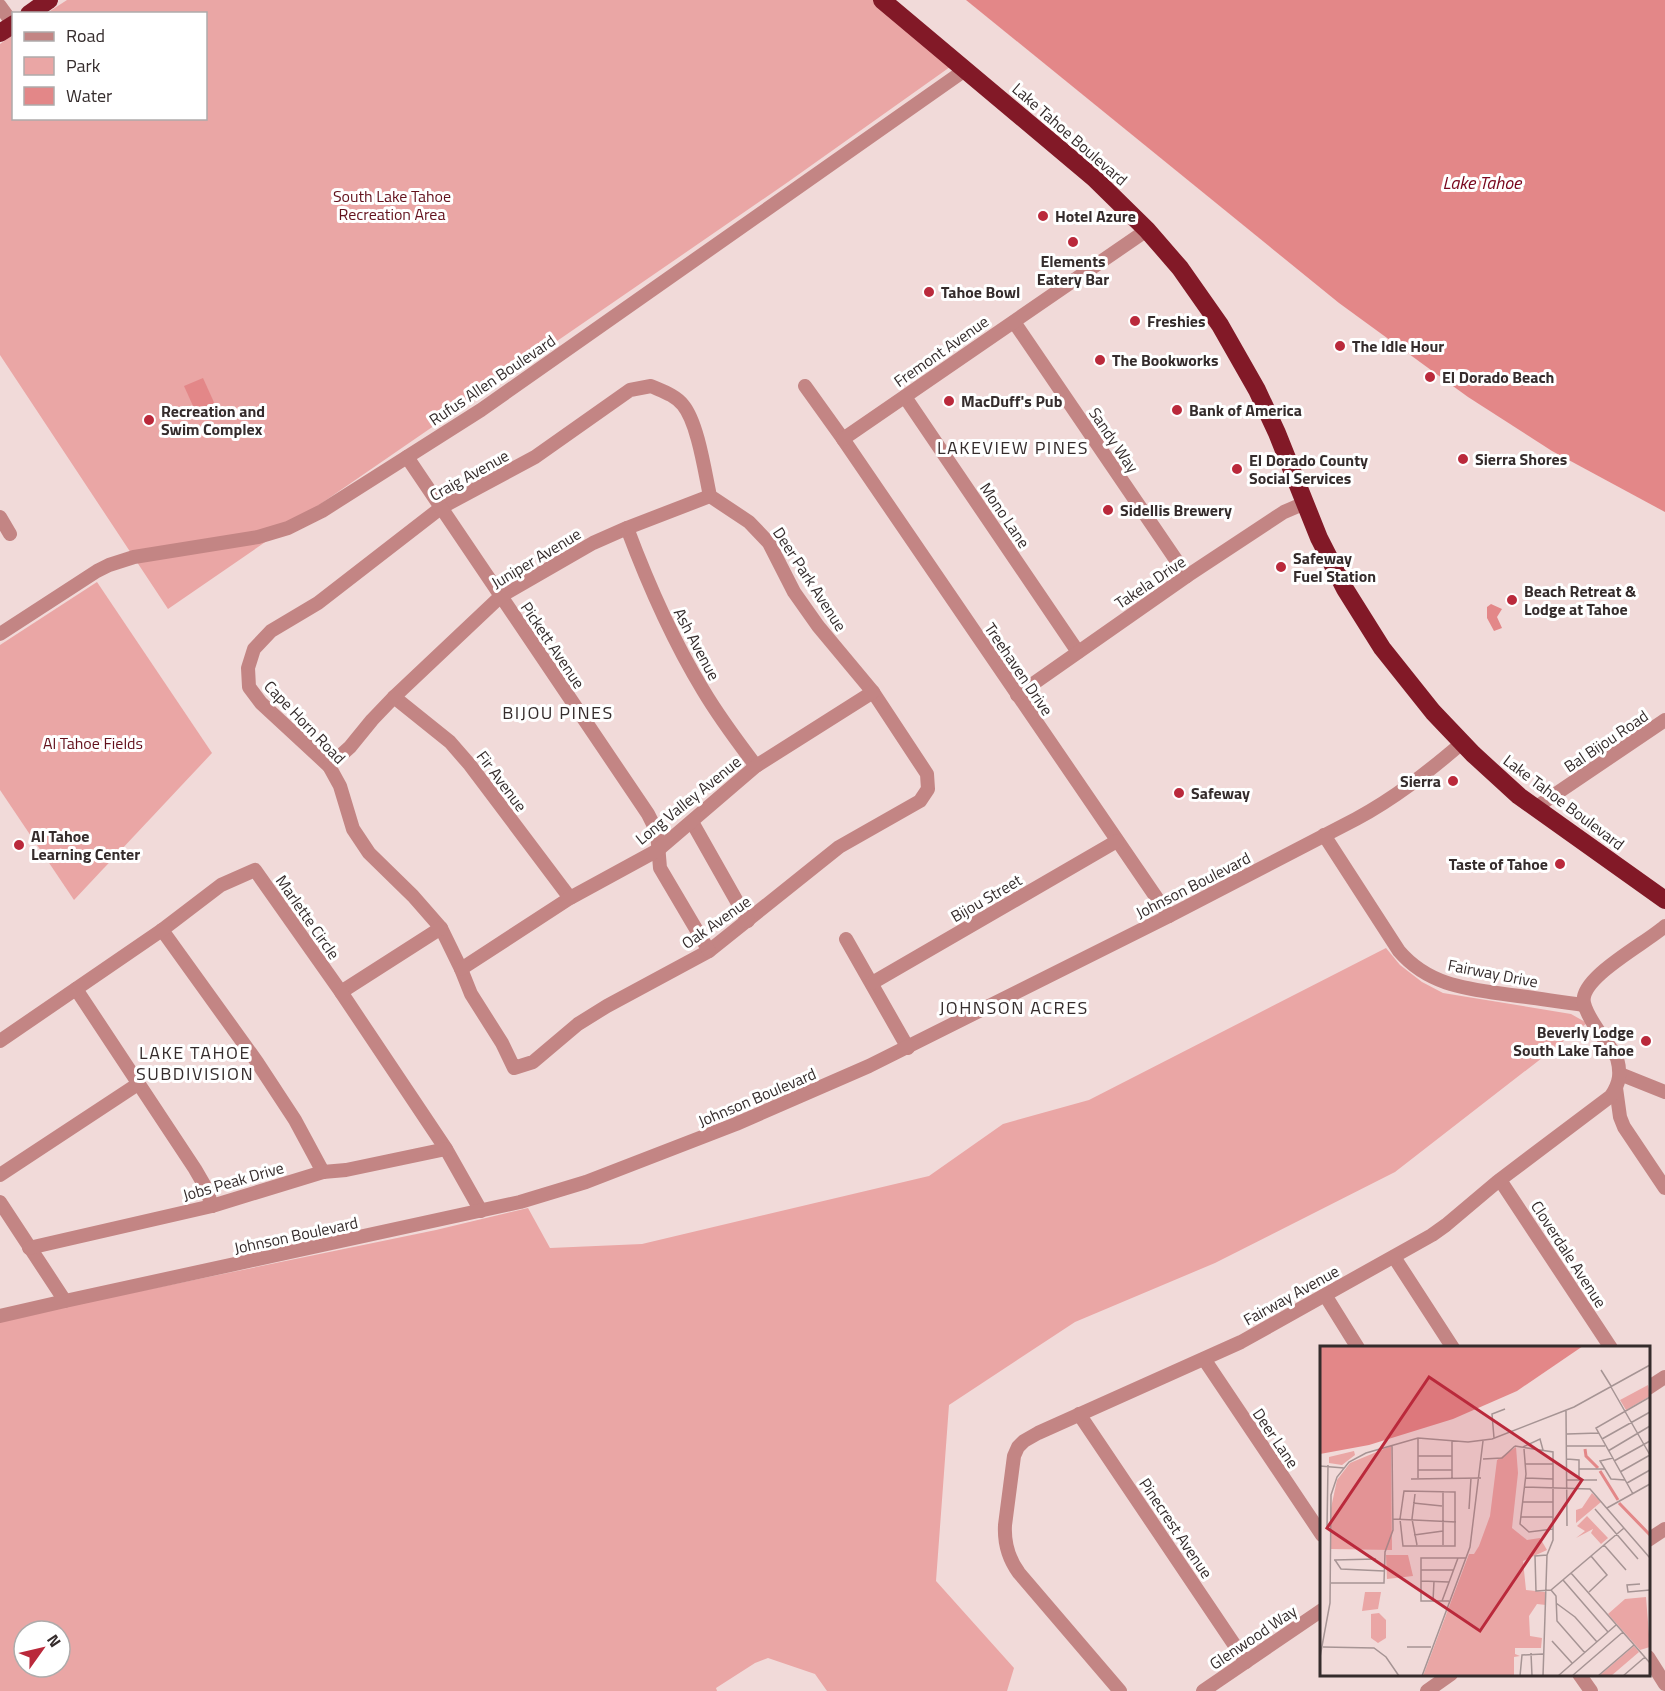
<svg xmlns="http://www.w3.org/2000/svg" width="1665" height="1691" font-family="'Titillium Web',sans-serif">
<style>
.green{fill:#eaa6a5;fill-rule:evenodd}
.water{fill:#e38788}
.lines{fill:none;stroke-linecap:round;stroke-linejoin:round}
.minor{stroke:#c38584;stroke-width:14}
.highway{stroke:#821927;stroke-width:18}
.poi-dot{fill:#ba293b;stroke:#fff;stroke-width:2}
.labels{text-anchor:middle;dominant-baseline:central;stroke-width:6;stroke-linejoin:round;paint-order:stroke}
.street-label{font-size:16px;fill:#352c2c;stroke:#fff}
.park-label{font-size:16px;fill:#63111c;stroke:#fff}
.poi-label{font-size:16px;font-weight:bold;fill:#352c2c;stroke:#fff;text-anchor:start}
.water-label{font-size:18px;font-style:italic;fill:#79061d;stroke:#fff}
.neighbourhood-label{font-size:18px;letter-spacing:1.5px;fill:#352c2c;stroke:#fff}
.inset-river{fill:none;stroke:#e38788;stroke-width:3}
.inset-road{fill:none;stroke:#a69494;stroke-width:1.5}
.view{fill:#ba293b;fill-opacity:0.15;stroke:#ba293b;stroke-width:3}
.inset-edge{fill:none;stroke:#352c2c;stroke-width:3}
</style>
<rect width="100%" height="100%" fill="#f1dad9"/>
<g class="green">
<path d="M67 0H874L950 67 788 182 168 609 0 355V44L13 35 14 118H206V14L47 13Z"/>
<path d="M97 582 212 753 74 900 0 790V645Z"/>
<path d="M1386 948 1400 965 1422 982 1443 993 1571 1014 1587 1023 1395 1172 1215 1263 1075 1322 949 1405 936 1581 1014 1668 1007 1691H827L815 1674 768 1658 755 1663 716 1688 717 1691H0V1320L436 1230 528 1208 550 1248 642 1244 929 1176 1003 1124 1089 1100ZM24 1631H60V1667H24Z"/>
</g>
<g class="water">
<path d="M966 0H1665V512L1552 451 1468 397 1339 303Z"/>
<path d="M203 378 217 409 198 417 184 386Z"/>
<path d="M1491 604 1502 609 1497 617 1502 628 1494 631 1487 618V607Z"/>
</g>
<g class="lines">
<g class="minor">
<path d="M0 6 13 24"/>
<path d="M1014 322 1187 576"/>
<path d="M651 386C662 391 675 395 683 405 698 423 705 473 710 496L749 522 769 543 794 592 818 626 873 692 927 774 928 789 920 801 839 847 709 951 607 1006 578 1024 533 1062 514 1068 502 1043 471 994 461 969 441 928 413 896 369 853 353 829 340 786 329 766 261 703 249 687 248 668 254 649 271 631 318 603 442 507 535 457 630 390Z"/>
<path d="M805 386 843 439 1169 916"/>
<path d="M905 397 1078 652"/>
<path d="M843 439 1147 230"/>
<path d="M407 457 648 814 657 832 660 868 709 951"/>
<path d="M0 517 10 534"/>
<path d="M627 528C648 584 672 639 703 690 719 717 737 741 756 766"/>
<path d="M0 634 97 571 109 565 134 557 258 537 288 528 322 511 481 410 965 70"/>
<path d="M1017 695 1187 576 1284 512 1305 503"/>
<path d="M394 697 450 742 470 765 570 898"/>
<path d="M329 766 350 747 372 720 394 697 501 596 593 543 627 528 710 496"/>
<path d="M1535 808 1665 720"/>
<path d="M692 822 748 921"/>
<path d="M1324 835 1399 951C1429 986 1468 989 1511 995 1536 998 1560 1002 1584 1005"/>
<path d="M162 930 257 1062 295 1120 323 1172"/>
<path d="M846 939 908 1048"/>
<path d="M461 969 570 898 658 850 756 766 873 692"/>
<path d="M872 983 1117 841"/>
<path d="M76 989 195 1169 206 1188 212 1206"/>
<path d="M341 992 441 928"/>
<path d="M0 1041 162 930 221 885 255 870 341 992 446 1149 481 1211"/>
<path d="M1620 1074 1665 1092"/>
<path d="M1616 1088 1620 1117 1624 1127 1665 1188"/>
<path d="M0 1175 138 1084"/>
<path d="M1500 1180 1611 1348"/>
<path d="M0 1202 65 1301"/>
<path d="M29 1248 212 1206 323 1172 346 1170 446 1149"/>
<path d="M1394 1257 1453 1348"/>
<path d="M1325 1295 1358 1348"/>
<path d="M0 1316 65 1301 520 1202 586 1182 736 1124 869 1066 1169 916 1356 819C1395 798 1428 772 1462 743"/>
<path d="M1204 1359 1322 1535"/>
<path d="M1648 1388 1665 1377"/>
<path d="M1079 1414 1246 1662"/>
<path d="M1648 1540 1665 1529"/>
<path d="M1648 1657 1665 1684"/>
<path d="M1579 1674 1591 1691"/>
<path d="M1120 1691 1019 1573C1008 1558 1004 1543 1005 1525L1014 1456 1018 1447 1024 1441 1038 1433 1241 1342 1432 1235 1446 1225 1497 1182 1611 1096C1620 1083 1621 1073 1617 1058 1608 1042 1588 1021 1584 1003 1578 978 1648 942 1665 926"/>
<path d="M1203 1691 1322 1610"/>
<path d="M1427 1691 1451 1674"/>
</g>
<g class="highway">
<path d="M882 0 1094 178 1147 230 1180 268 1220 325 1257 390 1277 433 1319 538 1345 589 1382 648 1433 712 1473 754 1519 796 1665 900"/>
<path d="M29 14 49 0"/>
<path d="M0 33 14 24"/>
</g>
</g>
<g class="poi-dot">
<circle cx="1043" cy="216" r="6"/>
<circle cx="1073" cy="242" r="6"/>
<circle cx="929" cy="292" r="6"/>
<circle cx="1135" cy="321" r="6"/>
<circle cx="1340" cy="346" r="6"/>
<circle cx="1100" cy="360" r="6"/>
<circle cx="1430" cy="377" r="6"/>
<circle cx="949" cy="401" r="6"/>
<circle cx="1177" cy="410" r="6"/>
<circle cx="149" cy="420" r="6"/>
<circle cx="1463" cy="459" r="6"/>
<circle cx="1237" cy="469" r="6"/>
<circle cx="1108" cy="510" r="6"/>
<circle cx="1281" cy="567" r="6"/>
<circle cx="1512" cy="600" r="6"/>
<circle cx="1453" cy="781" r="6"/>
<circle cx="1179" cy="793" r="6"/>
<circle cx="19" cy="845" r="6"/>
<circle cx="1560" cy="864" r="6"/>
<circle cx="1646" cy="1041" r="6"/>
</g>
<g class="labels">
<g class="street-label">
<text transform="translate(1070 134) rotate(41)">Lake Tahoe Boulevard</text>
<text transform="translate(941 351) rotate(-35)">Fremont Avenue</text>
<text transform="translate(492 380) rotate(-34)">Rufus Allen Boulevard</text>
<text transform="translate(1114 440) rotate(56)">Sandy Way</text>
<text transform="translate(469 475) rotate(-29)">Craig Avenue</text>
<text transform="translate(1005 515) rotate(56)">Mono Lane</text>
<text transform="translate(536 558) rotate(-31)">Juniper Avenue</text>
<text transform="translate(810 579) rotate(57)">Deer Park Avenue</text>
<text transform="translate(1150 582) rotate(-34)">Takela Drive</text>
<text transform="translate(697 644) rotate(62)">Ash Avenue</text>
<text transform="translate(553 645) rotate(56)">Pickett Avenue</text>
<text transform="translate(1019 669) rotate(56)">Treehaven Drive</text>
<text transform="translate(305 722) rotate(46)">Cape Horn Road</text>
<text transform="translate(1606 741) rotate(-34)">Bal Bijou Road</text>
<text transform="translate(502 781) rotate(53)">Fir Avenue</text>
<text transform="translate(688 800) rotate(-39)">Long Valley Avenue</text>
<text transform="translate(1564 802) rotate(37)">Lake Tahoe Boulevard</text>
<text transform="translate(1193 885) rotate(-27)">Johnson Boulevard</text>
<text transform="translate(986 898) rotate(-30)">Bijou Street</text>
<text transform="translate(308 917) rotate(55)">Marlette Circle</text>
<text transform="translate(716 922) rotate(-35)">Oak Avenue</text>
<text transform="translate(1493 973) rotate(11)">Fairway Drive</text>
<text transform="translate(757 1097) rotate(-23)">Johnson Boulevard</text>
<text transform="translate(233 1181) rotate(-16)">Jobs Peak Drive</text>
<text transform="translate(296 1235) rotate(-12)">Johnson Boulevard</text>
<text transform="translate(1569 1254) rotate(57)">Cloverdale Avenue</text>
<text transform="translate(1291 1295) rotate(-29)">Fairway Avenue</text>
<text transform="translate(1276 1438) rotate(56)">Deer Lane</text>
<text transform="translate(1176 1528) rotate(56)">Pinecrest Avenue</text>
<text transform="translate(1253 1637) rotate(-34)">Glenwood Way</text>
</g>
<g class="park-label">
<text x="392" y="196">South Lake Tahoe<tspan x="392" dy="18">Recreation Area</tspan></text>
<text x="93" y="743">Al Tahoe Fields</text>
</g>
<g class="poi-label">
<text x="1055" y="216">Hotel Azure</text>
<text x="1073" y="261" text-anchor="middle">Elements<tspan x="1073" dy="18">Eatery Bar</tspan></text>
<text x="941" y="292">Tahoe Bowl</text>
<text x="1147" y="321">Freshies</text>
<text x="1352" y="346">The Idle Hour</text>
<text x="1112" y="360">The Bookworks</text>
<text x="1442" y="377">El Dorado Beach</text>
<text x="961" y="401">MacDuff's Pub</text>
<text x="1189" y="410">Bank of America</text>
<text x="161" y="411">Recreation and<tspan x="161" dy="18">Swim Complex</tspan></text>
<text x="1475" y="459">Sierra Shores</text>
<text x="1249" y="460">El Dorado County<tspan x="1249" dy="18">Social Services</tspan></text>
<text x="1120" y="510">Sidellis Brewery</text>
<text x="1293" y="558">Safeway<tspan x="1293" dy="18">Fuel Station</tspan></text>
<text x="1524" y="591">Beach Retreat &amp;<tspan x="1524" dy="18">Lodge at Tahoe</tspan></text>
<text x="1441" y="781" text-anchor="end">Sierra</text>
<text x="1191" y="793">Safeway</text>
<text x="31" y="836">Al Tahoe<tspan x="31" dy="18">Learning Center</tspan></text>
<text x="1548" y="864" text-anchor="end">Taste of Tahoe</text>
<text x="1634" y="1032" text-anchor="end">Beverly Lodge<tspan x="1634" dy="18">South Lake Tahoe</tspan></text>
</g>
<g class="water-label">
<text x="1482" y="182">Lake Tahoe</text>
</g>
<g class="neighbourhood-label">
<text x="1013" y="447">LAKEVIEW PINES</text>
<text x="558" y="712">BIJOU PINES</text>
<text x="1014" y="1007">JOHNSON ACRES</text>
<text x="195" y="1052">LAKE TAHOE<tspan x="195" dy="21">SUBDIVISION</tspan></text>
</g>
</g>
<g transform="translate(1320 1346)">
<rect width="330" height="330" fill="#f1dad9"/>
<path d="M328 39 330 50 306 64 300 54ZM71 100 72 204 11 203V162L17 134 30 117ZM196 101 198 127 192 182 207 194 220 192 227 204 203 215 206 244 225 246 226 259 217 258 209 270 210 290 222 292 221 302H195V308L200 310 194 311V330H103L149 208H154L159 200 170 170 177 114ZM34 105 35 109 22 119 9 117V111ZM272 147 281 156 256 177V164L262 162ZM267 170 288 192 281 198 271 187 273 183 256 192 265 185 257 180ZM66 209H88L93 230 67 233ZM45 246H61L58 263 42 265ZM326 251 330 301 320 304 288 268 305 253ZM59 267 66 274V292L58 297 51 292V268ZM314 300 319 306 291 330H279Z" fill="#eaa6a5"/>
<path d="M0 0H263L197 45 133 73 49 99 0 108Z" fill="#e38788"/>
<path class="inset-river" d="M265 103 266 110 278 122M280 125 298 154M299 157 330 189"/>
<path class="inset-road" d="M281 24 291 40M291 41 330 109M246 65 247 180M247 88 279 87M174 92 172 68 185 63M98 93V132M282 93 330 66M195 100 233 106V194L227 209 223 330M247 100H285M203 101 220 93 223 104M204 103 206 128 200 178 209 186 233 183M288 105 330 80M98 110H132M293 112 280 115 291 133 305 134M163 113 182 112 195 100M247 113 259 114V134M294 115 330 95M205 118H233M0 120 24 122M259 123H285M98 124H132M300 126 330 109M132 132V95M206 132 233 133M91 133 161 132M247 134H277M307 137 330 124M205 141 270 143 330 212M84 145 135 146V200H83L80 173ZM95 148 92 173 97 199M313 148 276 82 330 51M203 156H233M93 157 122 160M287 162 330 138M149 163 151 132M275 163 318 213M201 171H233M73 173 136 176M7 183 8 119M94 189 123 185M123 199V145M284 199 306 224M227 209 215 210 216 245 231 244 304 182M14 214 56 213M15 214 21 223 64 225M101 224H133M251 227 330 317M243 234 288 286M101 235 129 236M11 237H64L65 206 73 184 72 99M320 238 307 239 308 246 330 244M231 244 236 250 237 275 265 307M269 246 287 229 271 210M113 255 114 235M122 255 138 212M129 255H101V212H146M236 257 255 271 277 296M232 295 252 317M3 301 54 302 66 311 79 330M87 301H111M211 307 212 330M0 311 10 257 11 149 17 131 29 116 46 107 98 92 148 96 172 93 254 61 330 19M102 330 150 201 163 95M200 330 202 309 223 308M238 330 296 279M252 330 303 286M278 330 314 299M303 330 325 311"/>
<path class="view" d="M109 31 262 134 160 285 7 182Z"/>
<rect width="330" height="330" class="inset-edge"/>
</g>
<rect x="12" y="12" width="195" height="108" fill="#ffffff" stroke="#aeabab" stroke-width="1.5"/>
<rect x="24" y="32" width="30" height="9" fill="#c38584" stroke="#aeabab" stroke-width="1.5"/>
<text x="66" y="42" font-size="18" fill="#352c2c">Road</text>
<rect x="24" y="57" width="30" height="18" fill="#eaa6a5" stroke="#aeabab" stroke-width="1.5"/>
<text x="66" y="72" font-size="18" fill="#352c2c">Park</text>
<rect x="24" y="87" width="30" height="18" fill="#e38788" stroke="#aeabab" stroke-width="1.5"/>
<text x="66" y="102" font-size="18" fill="#352c2c">Water</text>
<g transform="translate(42 1649) rotate(56)"><circle r="28" fill="#ffffff" stroke="#aeabab" stroke-width="1.5"/>
<path d="M0-4.5L10 22L0 15L-10 22Z" fill="#ba293b"/>
<text y="-9" font-size="16" font-weight="bold" text-anchor="middle" fill="#352c2c">N</text>
</g>
</svg>
